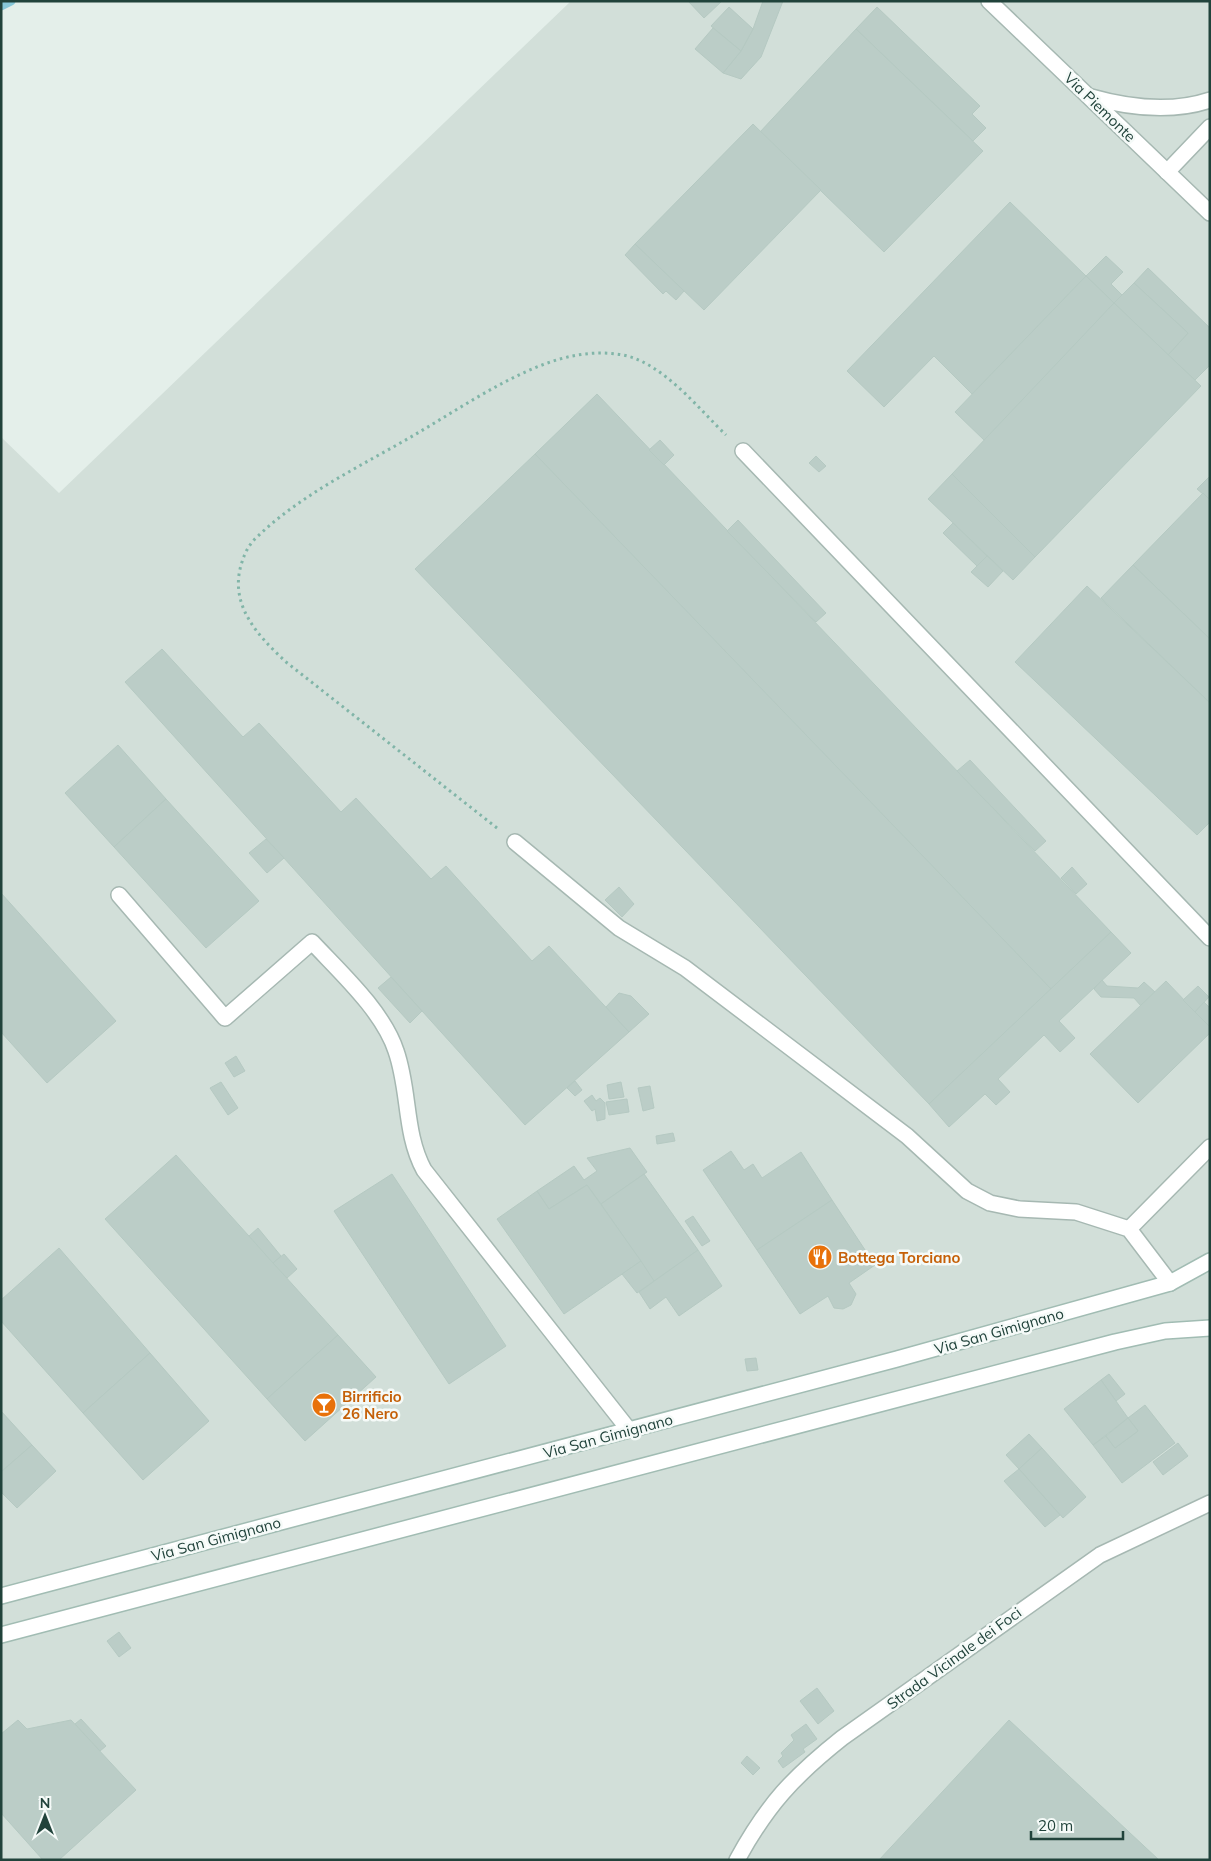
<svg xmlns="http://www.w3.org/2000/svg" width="1211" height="1861" font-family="Mulish,sans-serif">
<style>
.built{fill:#d2dfd9}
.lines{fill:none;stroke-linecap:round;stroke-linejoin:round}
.stream{stroke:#87c8d9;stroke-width:9}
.building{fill:#bbcdc7;stroke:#b5c9c2}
.service-casing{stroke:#a6b8b2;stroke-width:18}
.minor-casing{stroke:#a6b8b2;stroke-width:18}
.secondary-casing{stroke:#a1bcb3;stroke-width:18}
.path{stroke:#81b5a8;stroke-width:3;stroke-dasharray:2.5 4;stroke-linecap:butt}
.service{stroke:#fff;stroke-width:15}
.minor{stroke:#fff;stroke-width:15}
.secondary{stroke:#fff;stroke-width:15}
.labels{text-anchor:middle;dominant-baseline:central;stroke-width:5;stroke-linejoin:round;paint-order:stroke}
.street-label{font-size:15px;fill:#21433b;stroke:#f5faf8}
.food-label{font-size:15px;font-weight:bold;fill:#c56008;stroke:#f5faf8;text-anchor:start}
</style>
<rect width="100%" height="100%" fill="#e4efea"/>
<path class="built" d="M571 1H1210V1860H1V437L59 493Z"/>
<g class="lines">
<path class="stream" d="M1 6 11 1"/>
</g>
<g class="building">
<path d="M688 1H722L704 18Z"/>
<path d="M763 1H783L761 57 741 79 723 73 741 51 753 29Z"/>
<path d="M729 7 753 29 741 51 711 26Z"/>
<path d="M877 7 980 106 972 114 986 128 973 141 856 29Z"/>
<path d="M713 28 741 51 723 73 695 49Z"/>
<path d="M856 29 983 151 884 252 760 132Z"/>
<path d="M753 124 821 190 704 310 635 244Z"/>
<path d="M1010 202 1086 276 972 394 934 356 884 407 847 371Z"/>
<path d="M635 244 684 291 676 300 666 291 663 294 625 255Z"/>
<path d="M1106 256 1123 272 1111 284 1122 295 1114 303 1086 276Z"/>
<path d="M1148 268 1210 328V365L1195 380 1168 355 1188 333 1134 283Z"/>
<path d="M1086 276 1114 303 985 441 955 412Z"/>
<path d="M1134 283 1188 333 1168 355 1114 303Z"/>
<path d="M1114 303 1201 386 1035 557 952 474Z"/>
<path d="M597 394 1111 932 1051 989 535 454Z"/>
<path d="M660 440 674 455 664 465 649 450Z"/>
<path d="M535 454 1051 989 929 1104 415 569Z"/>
<path d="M816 456 826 466 819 472 809 463Z"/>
<path d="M952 474 1035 557 1013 580 928 499Z"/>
<path d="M1210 476V500L1197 489Z"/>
<path d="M1203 493 1210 500V639L1133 565Z"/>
<path d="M738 520 826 613 816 622 727 531Z"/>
<path d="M953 523 987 556 977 566 943 533Z"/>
<path d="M987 556 1003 571 988 587 971 572Z"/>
<path d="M1133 565 1210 639V703L1101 598Z"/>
<path d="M1087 586 1210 703V822L1197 835 1015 662Z"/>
<path d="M162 649 243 737 259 723 341 812 356 798 431 879 446 866 532 961 549 946 629 1032 525 1125 125 682Z"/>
<path d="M118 745 166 799 114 847 65 793Z"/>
<path d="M970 760 1046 841 1035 851 957 771Z"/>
<path d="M166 799 259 901 206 948 114 847Z"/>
<path d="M266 839 284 858 267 873 249 853Z"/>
<path d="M1072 867 1087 884 1076 894 1061 878Z"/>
<path d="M619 887 634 904 622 917 605 900Z"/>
<path d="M1 893 116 1021 47 1083 1 1032Z"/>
<path d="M1111 932 1131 953 1059 1021 1075 1038 1060 1052 1044 1035 998 1079 1010 1092 996 1105 985 1094 949 1127 929 1104Z"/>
<path d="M391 977 422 1011 410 1023 378 988Z"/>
<path d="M1102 980 1107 986 1138 988 1144 982 1155 992 1141 1006 1134 998 1101 997 1094 989Z"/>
<path d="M1166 981 1210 1027V1033L1138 1103 1090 1054Z"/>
<path d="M1198 986 1209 997 1195 1012 1183 1000Z"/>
<path d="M619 993 631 996 649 1014 629 1032 606 1007Z"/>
<path d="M1204 1002 1210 1008V1027L1195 1012Z"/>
<path d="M236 1056 245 1071 234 1077 225 1063Z"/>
<path d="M575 1081 582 1090 575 1096 567 1088Z"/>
<path d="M221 1082 238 1108 228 1115 210 1088Z"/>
<path d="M621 1082 624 1097 609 1099 607 1085Z"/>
<path d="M650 1086 654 1108 643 1111 638 1088Z"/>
<path d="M592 1095 596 1101 600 1098 605 1103V1119L597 1121 595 1109 592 1111 584 1101Z"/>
<path d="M627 1099 629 1112 609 1115 606 1102Z"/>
<path d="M673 1133 675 1141 657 1144 656 1136Z"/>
<path d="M630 1148 647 1172 601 1204 587 1185 549 1209 537 1191 574 1166 584 1180 597 1171 587 1158Z"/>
<path d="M731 1151 744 1170 753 1164 762 1178 801 1152 832 1200 757 1250 703 1170Z"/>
<path d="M176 1155 338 1335 267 1399 105 1219Z"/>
<path d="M392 1174 506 1346 449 1384 334 1211Z"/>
<path d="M644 1174 698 1250 654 1281 601 1204Z"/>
<path d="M587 1185 641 1261 564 1314 497 1219 537 1191 549 1209Z"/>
<path d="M832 1200 875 1265 849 1283 856 1294 851 1305 843 1309 834 1308 828 1296 800 1314 757 1250Z"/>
<path d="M693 1216 710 1241 702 1246 685 1221Z"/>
<path d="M258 1228 281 1256 273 1263 249 1236Z"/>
<path d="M59 1248 150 1353 83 1413 1 1321V1300Z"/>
<path d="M698 1250 722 1286 679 1316 666 1297 650 1309 639 1292Z"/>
<path d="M284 1254 297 1269 287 1278 273 1263Z"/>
<path d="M641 1261 654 1281 637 1293 622 1274Z"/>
<path d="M338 1335 376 1377 305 1441 267 1399Z"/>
<path d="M150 1353 209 1421 143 1480 83 1413Z"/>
<path d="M756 1358 758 1370 747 1371 745 1359Z"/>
<path d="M1109 1374 1125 1394 1116 1401 1101 1380Z"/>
<path d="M1101 1380 1128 1418 1093 1445 1064 1409Z"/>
<path d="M1145 1405 1175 1443 1122 1483 1093 1445 1106 1436 1115 1448 1138 1431 1128 1418Z"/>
<path d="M1 1411 32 1445 1 1472Z"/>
<path d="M1128 1418 1138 1431 1115 1448 1106 1436Z"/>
<path d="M1029 1434 1042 1448 1019 1469 1006 1455Z"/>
<path d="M1178 1443 1188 1456 1163 1475 1153 1462Z"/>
<path d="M32 1445 56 1471 17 1508 1 1492V1472Z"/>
<path d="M1042 1448 1086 1497 1063 1518 1019 1469Z"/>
<path d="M1019 1469 1060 1515 1045 1527 1004 1481Z"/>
<path d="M119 1632 131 1648 119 1657 107 1641Z"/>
<path d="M817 1688 834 1711 818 1724 800 1701Z"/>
<path d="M81 1719 106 1746 100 1751 75 1724Z"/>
<path d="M18 1720 27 1729 71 1720 136 1790 59 1860H43L1 1813V1734Z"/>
<path d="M1009 1720 1159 1860H879Z"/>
<path d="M806 1724 817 1739 803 1749 805 1752 783 1768 778 1761 783 1756 781 1753 794 1740 791 1735Z"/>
<path d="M747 1756 760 1768 753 1775 741 1763Z"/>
</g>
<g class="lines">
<defs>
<g id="service">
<path d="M743 451 1210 938"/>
<path d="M515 842 619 928 685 968 907 1136 967 1191 990 1203 1019 1209 1076 1212 1129 1229 1170 1283"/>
<path d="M119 895 225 1018 312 942C340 972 383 1011 396 1051 410 1091 404 1133 424 1170L629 1430"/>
<path d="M1129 1229 1210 1147"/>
</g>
<g id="minor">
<path d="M989 1 1210 213"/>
<path d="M1091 97C1130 108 1171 113 1210 100"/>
<path d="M1167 172 1210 127"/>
<path d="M737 1860C767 1805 793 1777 842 1738L1100 1555 1210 1503"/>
</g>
<g id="secondary">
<path d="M1 1596 897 1359 1170 1283 1210 1261"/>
<path d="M1 1635 1115 1342 1165 1331 1210 1328"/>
</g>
</defs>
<use href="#service" class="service-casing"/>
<use href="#minor" class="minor-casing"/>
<use href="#secondary" class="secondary-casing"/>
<path class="path" d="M497 828 286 662C257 635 228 604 242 562 245 552 250 543 258 536 303 493 363 465 416 434 457 410 498 382 542 365 568 355 595 350 623 355 663 363 698 408 726 435"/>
<use href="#service" class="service"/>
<use href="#minor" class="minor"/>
<use href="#secondary" class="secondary"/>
</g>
<defs>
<symbol id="restaurant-disc" viewBox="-11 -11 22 22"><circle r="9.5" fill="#e8710a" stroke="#f5faf8"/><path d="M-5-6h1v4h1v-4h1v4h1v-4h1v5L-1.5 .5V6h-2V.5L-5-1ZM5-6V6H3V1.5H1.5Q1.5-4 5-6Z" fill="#fff"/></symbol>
<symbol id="bar-disc" viewBox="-11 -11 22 22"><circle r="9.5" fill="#e8710a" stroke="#f5faf8"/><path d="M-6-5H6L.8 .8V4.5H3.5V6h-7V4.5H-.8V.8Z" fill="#fff"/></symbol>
</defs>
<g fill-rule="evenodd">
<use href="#restaurant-disc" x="806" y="1243" width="28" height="28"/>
<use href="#bar-disc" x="310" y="1391" width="28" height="28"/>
</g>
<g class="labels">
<g class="street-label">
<text transform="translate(1100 107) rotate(44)">Via Piemonte</text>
<text transform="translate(999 1331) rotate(-16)">Via San Gimignano</text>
<text transform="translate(608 1436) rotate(-15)">Via San Gimignano</text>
<text transform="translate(216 1539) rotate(-15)">Via San Gimignano</text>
<text transform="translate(954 1658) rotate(-36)">Strada Vicinale dei Foci</text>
</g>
<g class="food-label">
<text x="838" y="1257">Bottega Torciano</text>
<text x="342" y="1396">Birrificio<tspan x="342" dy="17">26 Nero</tspan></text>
</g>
</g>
<rect width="1211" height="1861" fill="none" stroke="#21433b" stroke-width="5"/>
<g transform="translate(45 1816)" stroke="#f5faf8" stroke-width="4" paint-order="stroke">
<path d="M0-4L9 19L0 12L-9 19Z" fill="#21433b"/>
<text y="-8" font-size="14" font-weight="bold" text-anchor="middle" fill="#21433b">N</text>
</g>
<path d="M1031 1831v8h92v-8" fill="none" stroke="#21433b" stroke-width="2.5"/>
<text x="1038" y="1831" font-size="15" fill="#21433b" stroke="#f5faf8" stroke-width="4" paint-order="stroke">20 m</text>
</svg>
